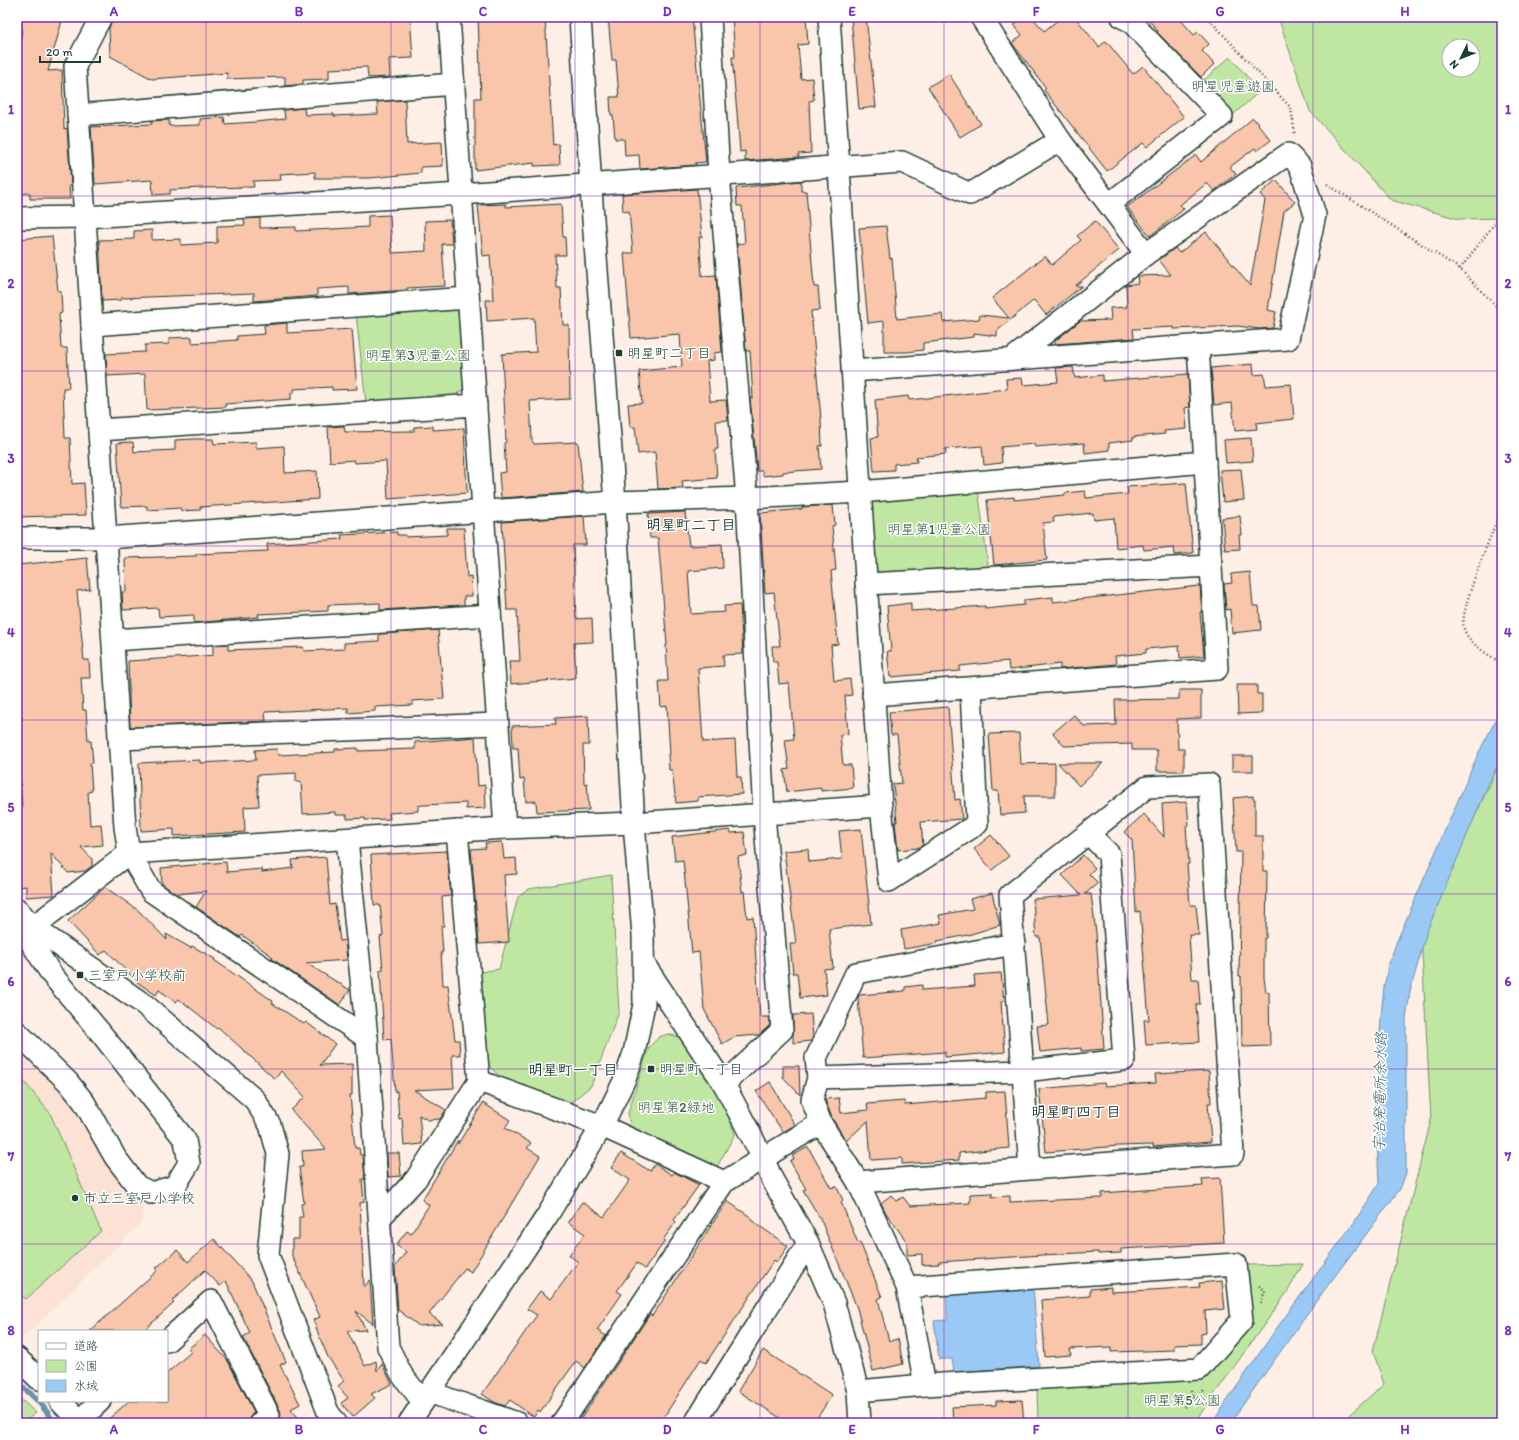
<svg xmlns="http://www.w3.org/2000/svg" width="1519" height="1440" font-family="Itim,'Klee One',sans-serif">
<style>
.built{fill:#fce2d4}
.green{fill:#c0e7a2;stroke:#70926b;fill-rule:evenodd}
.water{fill:#9bc9f6;stroke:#6991a8}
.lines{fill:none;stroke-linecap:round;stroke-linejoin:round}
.stream{stroke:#6991a8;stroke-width:6}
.building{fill:#f9c5ab;stroke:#1f3d34}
.minor-casing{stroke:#1f3d34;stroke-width:24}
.path{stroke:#1f3d34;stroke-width:2.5;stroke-dasharray:1 3;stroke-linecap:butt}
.minor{stroke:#fff;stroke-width:21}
.grid{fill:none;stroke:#7b2cbf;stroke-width:1;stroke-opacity:0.55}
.poi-dot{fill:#1f3d34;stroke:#fff;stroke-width:1.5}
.labels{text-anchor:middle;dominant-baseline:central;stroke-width:3;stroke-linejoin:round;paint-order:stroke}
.park-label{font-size:14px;fill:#3f5f4a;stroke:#fff}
.poi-label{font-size:14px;fill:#1f3d34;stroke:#fff;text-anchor:start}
.neighbourhood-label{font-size:15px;font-weight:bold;fill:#1f3d34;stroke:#fff}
.water-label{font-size:15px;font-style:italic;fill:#3e6064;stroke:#fff}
.neatline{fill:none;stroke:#7b2cbf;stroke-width:1.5}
.grid-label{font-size:13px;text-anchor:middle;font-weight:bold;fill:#7b2cbf}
</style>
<rect width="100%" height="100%" fill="#fdeee6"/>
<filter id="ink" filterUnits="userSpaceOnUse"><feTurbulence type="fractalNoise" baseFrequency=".025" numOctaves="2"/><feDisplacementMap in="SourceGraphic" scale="8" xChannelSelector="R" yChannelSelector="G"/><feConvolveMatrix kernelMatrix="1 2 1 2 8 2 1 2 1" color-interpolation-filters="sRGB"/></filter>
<g filter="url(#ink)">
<path class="built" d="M17 1047 64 1092 123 1191 143 1204 142 1222 25 1336 17 1333Z"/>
<g class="green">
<path d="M1278 17H1502V218L1459 219 1391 200 1310 111ZM1449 46H1473V70H1449Z"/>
<path d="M1230 57 1260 91 1234 114 1204 80Z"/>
<path d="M459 308 468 385 454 396 366 403 356 314Z"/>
<path d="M977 481 989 572 875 575 867 504 875 490Z"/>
<path d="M1502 758V1423H1340L1384 1384 1373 1351 1431 1120 1421 933Z"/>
<path d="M611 875 619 1012 591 1086 570 1103 501 1077 485 1063 480 972 499 969 518 897 529 889Z"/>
<path d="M668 1034 682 1038 718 1091 735 1134 717 1167 644 1140 630 1126 628 1113 649 1047 659 1037Z"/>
<path d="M17 1073 50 1113 101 1231 26 1299 17 1293Z"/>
<path d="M1303 1264 1288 1291 1194 1423H1038L1037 1387 1201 1377 1249 1317 1246 1265Z"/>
<path d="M17 1398 24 1402 36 1413 23 1423H17Z"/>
</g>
<g class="water">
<path d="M1502 708V756L1488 785 1427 931 1410 991 1406 1020V1173L1400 1189 1314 1304 1230 1423H1212L1274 1332 1353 1224 1379 1184 1376 1114 1381 1016 1384 987 1389 963 1397 941 1479 752Z"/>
<path d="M1033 1286 1039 1366 954 1372 952 1359H939L934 1321 947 1320 946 1292Z"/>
</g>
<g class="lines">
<path class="stream" d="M17 1384C33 1393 45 1408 54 1423"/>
</g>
<g class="building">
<path d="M21 17H63L48 71 62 70 64 129 67 128 71 185 69 186 70 199H30V193L17 194V58L22 30Z"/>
<path d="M129 17H135V20L171 19V17H410L413 58 389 59 390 77 368 78 367 67 329 69V79L303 80V84L285 86V77L227 79V73L152 79 110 56 109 28 113 18Z"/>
<path d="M478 17H545L553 145 559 144 560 165 534 166V163L475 170V98H481Z"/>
<path d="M608 17H692L706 162 695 163 696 165 640 169 639 155 625 156 624 139H615L613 115H611L610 97H619L616 60H612Z"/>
<path d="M732 17H806L808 44 798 45 801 79 812 78 814 100 809 101 811 153 798 154 799 157 745 161V151L740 152 737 113 732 57H735Z"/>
<path d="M851 17H866L876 107 859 109Z"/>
<path d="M1024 17H1032L1044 31 1062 17H1075L1099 47 1106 41 1133 74 1143 66 1184 117 1147 147 1143 143 1107 171 1044 90 1046 88 1012 43 1022 35 1014 25Z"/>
<path d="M1146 17H1178L1194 35 1198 32 1209 44 1202 51 1214 64 1201 77 1157 32 1158 31Z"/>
<path d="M949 74 981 124 960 137 928 87Z"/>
<path d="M405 100 407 144 442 142 443 166 421 167V173L370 178H315V172L280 174 281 180 253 181 254 187 200 188 170 190V194L153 195 152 180 95 184 91 127 152 124V121L169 120V126L200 125V119L224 117 225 124 255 122 285 119 284 110 304 108 305 115 334 114V116L378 114 377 102Z"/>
<path d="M1253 118 1271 140 1257 151 1255 148 1230 167 1236 174 1214 191 1207 183 1180 205 1184 209 1150 236 1127 207 1196 155 1201 162Z"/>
<path d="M1276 180 1295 202 1284 211 1268 310 1276 312 1273 328 1259 329 1238 326 1174 329V327L1133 329 1134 338 1055 344V341L1080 321 1111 320 1110 308 1127 307 1126 285 1138 283 1137 276 1171 275 1159 260 1175 248 1179 253 1206 232 1250 286 1265 200 1260 194Z"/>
<path d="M801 181V191H806L814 287H818L820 310 811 311 821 419 822 446H819L821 469 783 472V474L763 476 762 471H757L756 458 750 398H753L750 351H746L737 244 745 243 742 206H737L736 188Z"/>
<path d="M697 189 702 237H699L702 276 716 275 722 352 714 353V360L707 361 710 401 726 400 728 420 716 421 718 449H715L717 478 682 481 683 488 658 489 655 452 638 454 635 427H630L628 404 642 403 639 371 682 367 680 334 631 338 624 253H633L629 211 623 212 622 194Z"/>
<path d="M506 204V207L561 204 563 237H565L566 255H555L557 288H561L563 325H569L570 399 530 401 532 441 534 444 578 442 583 492 501 498 499 473 506 472 504 443 506 442 502 354 536 352 534 318 487 321 486 300H493L490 255 483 256 478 205Z"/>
<path d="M390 215 392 253 426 251 425 221 450 220 452 244H442L445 286 407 288V290L349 294V287L317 289V296L254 301V293L121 298V300L102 301 99 240 134 239V231L152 230V240L181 239V245L217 243V226L245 225 244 219 260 218V228L296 227V231L368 227V216Z"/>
<path d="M1095 221 1119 250 1075 286H1082L1046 315 1034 300 997 331V336L974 333V337L923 343V350L906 352H884V321L868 323 859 228 886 226 890 259 892 258 897 319 942 314 943 322 979 319 980 315 1009 318 992 298 1045 256 1052 265 1081 240 1077 236Z"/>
<path d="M52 236 58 291H61L62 313 59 314 61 348H67L69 388H63L65 438H70L72 484 84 483 86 515 17 517V239Z"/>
<path d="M287 323V333L352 329 357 389 332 390V387L294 389V393H291V399L225 404 226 407 147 410 145 374 107 376 106 354 145 352V345L169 344V338L192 337V343L237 340V336L265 334 264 325Z"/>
<path d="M1253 364 1254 375 1264 374 1266 386 1291 384 1294 419 1256 423 1257 429 1235 431 1232 403 1214 405 1211 368Z"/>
<path d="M1073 367 1075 378 1103 375V381L1188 374 1190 407 1185 408 1187 429 1164 431 1165 434 1133 437V440L1109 443V450L1085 453 1084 443 1035 447 1034 444 1001 447 1002 463 984 465 982 446 945 449 946 454 916 457 917 462 894 464V470L874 471 871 438 878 437 875 400 908 396 909 400 1007 389 1006 379 1022 378 1023 385 1058 382 1056 368Z"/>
<path d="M344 426 345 432 414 431V427L433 426V430L464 428 467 493 388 499 386 461 355 463 354 460 330 462 328 427Z"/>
<path d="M1251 438 1253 461 1226 463 1224 440Z"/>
<path d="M194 439H213L214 444 256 442V448L284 446 285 473 317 471 318 499 200 507V510L181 511V508L147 510V506L121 507 117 443 133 442 134 452 175 450V440Z"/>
<path d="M1241 469 1244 500 1223 502 1220 470Z"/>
<path d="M1186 483 1193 553 1175 555 1174 547 1144 550 1143 545 1116 548 1114 518 1094 520 1093 513 1053 517 1054 522 1043 523 1047 560 994 565 987 500 1014 497V500L1065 495V493L1085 491 1086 498 1128 494 1127 487Z"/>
<path d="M833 505 835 525 832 526 836 570 831 571 838 644 831 645 834 681 850 679 852 695 845 696 848 734 840 735 843 765H851L853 788 821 791V788L787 792 784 770 789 769 785 740 794 739 789 683 779 684 777 662H773L772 646H780L774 592 765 593 760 513 802 509V507Z"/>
<path d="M685 512 689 546 722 544 723 568 688 571 691 614 725 612 724 606 740 605 743 654 723 655 724 666 698 668 703 742 735 740 737 777H741L742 794 698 797V801L676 803 672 770H669L668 754H670L667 706 661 707 659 681H668L666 645H667L658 538H650L648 514Z"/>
<path d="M584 516 586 545H573L576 619 592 618 593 642 574 643 576 678 511 684 509 661H520L517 610H507L502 522Z"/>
<path d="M1240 516 1242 535H1239L1240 549 1225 550 1222 518Z"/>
<path d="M447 528H464L467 577 471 576 472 596H464V605L380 610V603L328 605V611L258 614 259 617 194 623V615L159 617 158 608 123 610 122 592H126L125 558 196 556V554L268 551 267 544 342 539 341 535 397 532V535H406V537L447 535Z"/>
<path d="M87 558 90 589 77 591 84 660H89L90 678H81L83 710H86L88 741H91L93 763H90L92 791 88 792 90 825 101 824 103 845 81 847 92 859V866L85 871 68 873 51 853 54 895 26 897V886L17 887V842H20L18 808H22L19 764H17V749L20 748 17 721 22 720 18 693 22 692 19 657H17V565Z"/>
<path d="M1250 572 1253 606H1259L1261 630 1232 633 1230 609 1226 610 1224 584 1232 583 1231 574Z"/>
<path d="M1200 586 1202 612H1200L1204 656 1180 658 1179 646 1146 649V653L1115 656 1116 664 1060 669V664L1009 670 1008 661 960 666V671L890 677 887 651H891L887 606 911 603V611L985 606V609L1024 605V600L1053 597V602Z"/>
<path d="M438 630 444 699 412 701 413 705 375 707V711L348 713V708L265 712 266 721 130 727 128 661 204 656 213 655V645L228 644V650L303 647 304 651 344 649V643L379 641V635L381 634Z"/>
<path d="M1237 685H1257V694H1262V713L1238 714Z"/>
<path d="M1179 690H1201V718L1177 719 1178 749H1184V771H1157V750H1132V744L1064 746 1053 733 1074 715 1084 726 1116 725 1115 700 1179 699Z"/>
<path d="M948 707 955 800 960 799 962 819 921 822 923 845 917 848 898 850 895 822H897L893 784 902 783 897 735H891L889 712Z"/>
<path d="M588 716 589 745H583L584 784 587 783 589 810 537 812 536 801 526 802 524 779 520 780 518 748H513L512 726 556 724 555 718Z"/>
<path d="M1019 733 1021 764 1055 763V796H1024L1025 813 1000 815 998 791H993L989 734Z"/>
<path d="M475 737 478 786 485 785 486 808 466 809V803L423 805 418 806V811L389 813 390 819 365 820V818L347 819V815H335V812L303 814 301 782H296V773L257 775 259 806 244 807 245 832 174 836V829L141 831 139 763 200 760V763L256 760 255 750 277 749 278 755 335 752V749L358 748V751L415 749V742Z"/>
<rect x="1232" y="756" width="21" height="15"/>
<path d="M1058 763H1103L1079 786Z"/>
<path d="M1253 796V799H1255V836H1263V871H1267L1266 938H1264V978L1266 992H1269L1270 1046 1242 1047 1241 976H1239L1241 852H1236L1233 798Z"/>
<path d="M1187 802 1189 825 1186 826 1189 864H1187L1190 905H1196L1199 935H1189L1192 979H1198L1200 1004H1196L1199 1042 1146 1045 1144 1020H1149L1140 911 1136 912 1132 840 1124 832 1144 814 1164 837 1162 804Z"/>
<path d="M861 829 871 924 829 929 833 968 824 969 827 995 800 998 797 973H793L790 944H796L784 851 808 849 809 862 842 859 839 831Z"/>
<path d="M730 830 731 833 744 832 747 855 738 857 742 892 744 891 747 918 753 917 760 1017H769L770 1025 759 1035 734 1037 722 1044 704 1009 699 952 692 953 683 860 675 861 672 837Z"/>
<path d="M991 835 1009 856 992 870 974 849Z"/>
<path d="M502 842 504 859 516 858 517 874 504 875 509 942 479 944 471 849 486 848 485 843Z"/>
<path d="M447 851 451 896 442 897 444 926H441L443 952H441L443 985H448L455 1040H459L460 1055H452L454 1088 414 1090 446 1110 440 1119 428 1120 419 1115 422 1144 404 1146 402 1118 399 1119 397 1091 395 1092 391 1039 384 1040 380 970H383L380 937 383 936 380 905H374L371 855Z"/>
<path d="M1083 855 1095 868 1089 874 1098 883 1085 894H1091L1096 933 1104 1049 1081 1051V1048L1040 1052 1037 1026 1049 1025 1040 937H1036L1033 899 1081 895 1062 875Z"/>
<path d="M326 857 330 905 335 904 340 941 345 940 347 960 306 963 350 990 340 1005 271 958 273 957 242 935 240 937 196 907 206 891 176 894 162 884 161 868 226 862 227 872 262 869V872L293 868 292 860Z"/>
<path d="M105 887 139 911 167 940 166 934 191 948 192 946 215 959 214 960 273 1001 272 1003 304 1024 306 1022 335 1044 320 1065 352 1064V1095H350L355 1148H359L360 1155H363L365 1179H362L364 1202 360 1203 364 1287 370 1280 373 1324 356 1311 366 1330 347 1331 365 1366 376 1361 377 1371 382 1364 392 1384 371 1394 375 1398 353 1417 341 1403 348 1398 338 1386 344 1381 328 1357 322 1343 313 1320 320 1317 292 1256V1239H299V1217H303L301 1204 304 1203 299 1167H303L302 1151 326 1149 291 1110 305 1097 281 1071 275 1079 218 1027 217 1029 179 999 176 1002 159 990 156 995 137 982 106 950 100 955 68 921Z"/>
<path d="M992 893 1000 925 968 935 937 941 938 943 904 949 901 930 941 923 939 915 973 909 970 899Z"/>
<path d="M1001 973 1004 1001 1001 1002 1005 1052 945 1057V1052L863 1058 858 998 859 995 905 991V987L922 985V990L975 986 974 975Z"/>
<path d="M811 1014 813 1037 811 1041 793 1043V1015Z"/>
<path d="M783 1066H799L800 1095 783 1077Z"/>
<path d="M1209 1071 1211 1103H1208L1211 1142 1153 1147V1145L1118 1146 1046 1152 1039 1089 1104 1083 1105 1086 1156 1083 1155 1074Z"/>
<path d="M770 1082 795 1125 783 1132 756 1091Z"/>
<path d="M1005 1091 1009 1148 959 1153V1160L902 1164V1158L871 1160 868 1121 846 1141 832 1118 825 1099 839 1098 841 1113 868 1110 867 1104 904 1101 905 1105 986 1098V1092Z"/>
<path d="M483 1103 510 1120 505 1128 531 1143 527 1148 540 1156 471 1272 465 1268 429 1314 443 1324 419 1326 398 1310 395 1267 406 1252 396 1245 407 1231 411 1234 429 1205 422 1200 458 1140V1144Z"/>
<path d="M808 1147 831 1188 836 1186 843 1200 841 1202 858 1243 860 1242 882 1297 878 1299 889 1341 898 1339 903 1364 873 1371 857 1308 844 1276 820 1218 803 1190 806 1189 790 1161 794 1159 792 1156Z"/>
<path d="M387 1153H399L401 1176 388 1177Z"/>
<path d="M621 1153 650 1171 655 1164 672 1175 674 1172 699 1185 674 1220 676 1222 663 1240 665 1241 645 1269 637 1263 617 1291 622 1294 597 1330 606 1336 585 1368 576 1361 540 1412 538 1410 534 1417 510 1400 505 1406 494 1402 482 1394 537 1315 527 1309 540 1291 551 1299 578 1262 569 1255 585 1234 568 1222 582 1202 604 1217 630 1180 611 1168Z"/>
<path d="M1220 1178 1224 1243 1121 1249V1253L1098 1254V1252L1042 1255 938 1262 939 1264 922 1265V1254L907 1255V1242L886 1213 881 1203 891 1195 896 1201 903 1197 910 1206 970 1203V1194L992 1193V1197L1010 1196V1202L1102 1198V1193L1203 1186 1202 1179Z"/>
<path d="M727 1201 752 1218 751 1220 788 1246 777 1262 774 1260 706 1363 701 1359 660 1423H578L650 1314 652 1316 659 1306Z"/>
<path d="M214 1239 252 1281 286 1362 280 1365 300 1404 291 1409 303 1423H278L281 1415 280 1410 243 1337 250 1333 226 1281 220 1286 205 1270 172 1301 174 1303 143 1331H90L158 1270 156 1268 177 1250 188 1262Z"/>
<path d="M1222 1281 1225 1309 1205 1311 1206 1333 1201 1334V1344L1174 1345V1350L1145 1351 1111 1352V1347L1070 1349 1071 1355 1045 1357 1041 1300 1090 1296V1289L1111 1287V1292L1150 1290 1200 1287 1199 1283Z"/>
<path d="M205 1335 228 1361 254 1412 249 1419 248 1423H104L129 1401H167V1373L191 1352 188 1349Z"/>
<path d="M763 1350 832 1395 814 1423H788L738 1391Z"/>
<path d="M1022 1400 1024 1423H953L952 1407 996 1405V1401Z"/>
</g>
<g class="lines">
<defs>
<g id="minor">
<path d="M101 17 75 66 125 827 129 853 151 891 367 1038"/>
<path d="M449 17 505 828"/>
<path d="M710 17 719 175 747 498 764 814 782 1030 724 1084"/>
<path d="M829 17 881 806 889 881 977 824 971 688"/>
<path d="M981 17 1060 140 1146 254"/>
<path d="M78 115 454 84"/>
<path d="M1109 204 1222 116 1130 21 1122 17"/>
<path d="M17 218 85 217 461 194 902 162 970 194 1060 140"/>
<path d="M92 325 468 298"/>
<path d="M852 371 1288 339 1315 215 1300 166 1288 154 1146 254 1012 359"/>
<path d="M99 430 476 405"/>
<path d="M17 538H106L615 502 747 498 860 492 1205 462"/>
<path d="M866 584 1211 566"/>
<path d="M113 640 490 615"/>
<path d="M873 695 1217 669 1198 345"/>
<path d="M119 739 497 724"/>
<path d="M347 839 367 1038 388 1347 402 1375 423 1402"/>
<path d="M17 909 33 927 145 1005 255 1100 270 1125 278 1154 268 1255 328 1412 336 1423"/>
<path d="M644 964 724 1084 764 1160 772 1179 808 1243 834 1303 858 1391 860 1423"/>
<path d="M17 1032 68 1082 84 1102 115 1157 137 1186 151 1193 175 1186 189 1163 185 1140 100 1032 52 975 32 944 33 927 129 853 505 828 634 823 881 806"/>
<path d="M818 1078 1023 1071 1124 1060 1109 854 1089 834"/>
<path d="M479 1081 602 1126 724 1182 821 1123"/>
<path d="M858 1182 1233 1154 1209 784 1147 787 1010 895 1030 1169"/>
<path d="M380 1218 416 1179 479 1081 457 831"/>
<path d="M167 1341 211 1301 269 1415 260 1423"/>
<path d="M17 1358 39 1379"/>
<path d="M925 1385 907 1287 858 1182 821 1123 812 1100 818 1078 816 1058 856 973 1014 944"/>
<path d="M858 1391 925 1385 1199 1369 1242 1320 1236 1264 907 1287"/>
<path d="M429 1392 517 1423"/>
<path d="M60 1401 81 1423"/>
<path d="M79 1421 100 1401"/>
<path d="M409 1423 547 1216 602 1126 625 1079 634 1053 644 1004 643 935 634 823 615 502 593 219 580 17"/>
<path d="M562 1423 724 1182"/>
<path d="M695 1423 808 1243"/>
</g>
</defs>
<use href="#minor" class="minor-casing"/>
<g class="path">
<path d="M1207 17 1291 108 1295 136"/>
<path d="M1327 184 1460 269 1502 312"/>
<path d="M1460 269 1495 223 1502 206"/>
<path d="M1502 507C1494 530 1458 610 1464 629 1469 645 1490 655 1502 664"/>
<path d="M1259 1286 1265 1290 1261 1303"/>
<path d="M1191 1390 1192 1397 1199 1395 1204 1390"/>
<path d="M1184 1407 1192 1397"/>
</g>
<use href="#minor" class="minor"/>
</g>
</g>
<path class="grid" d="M206 17V1423M391 17V1423M575 17V1423M760 17V1423M944 17V1423M1128 17V1423M1313 17V1423M17 196H1502M17 371H1502M17 546H1502M17 720H1502M17 894H1502M17 1069H1502M17 1244H1502"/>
<g class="poi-dot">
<rect x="615" y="349" width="8" height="8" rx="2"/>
<rect x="76" y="971" width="8" height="8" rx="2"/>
<rect x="647" y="1065" width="8" height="8" rx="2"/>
<circle cx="75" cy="1198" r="4"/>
</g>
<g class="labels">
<g class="park-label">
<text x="1233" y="86">明星児童遊園</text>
<text x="418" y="355">明星第3児童公園</text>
<text x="939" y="529">明星第1児童公園</text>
<text x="676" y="1107">明星第2緑地</text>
<text x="1182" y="1400">明星第5公園</text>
</g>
<g class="poi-label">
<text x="627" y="353">明星町二丁目</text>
<text x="88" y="975">三室戸小学校前</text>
<text x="659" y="1069">明星町一丁目</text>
<text x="83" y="1198">市立三室戸小学校</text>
</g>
<g class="neighbourhood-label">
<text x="691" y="525">明星町二丁目</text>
<text x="573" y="1070">明星町一丁目</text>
<text x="1076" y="1112">明星町四丁目</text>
</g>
<g class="water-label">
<text transform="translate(1380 1092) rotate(-89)">宇治発電所余水路</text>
</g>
</g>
<rect width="1519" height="1440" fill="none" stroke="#fff" stroke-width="44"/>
<rect x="38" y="1330" width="130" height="72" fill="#ffffff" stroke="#a5b1ae"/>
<rect x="46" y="1343" width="20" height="6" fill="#ffffff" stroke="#a5b1ae"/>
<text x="74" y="1350" font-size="12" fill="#1f3d34">道路</text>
<rect x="46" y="1360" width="20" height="12" fill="#c0e7a2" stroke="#a5b1ae"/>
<text x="74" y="1370" font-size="12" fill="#1f3d34">公園</text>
<rect x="46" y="1380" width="20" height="12" fill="#9bc9f6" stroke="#a5b1ae"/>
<text x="74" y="1390" font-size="12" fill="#1f3d34">水域</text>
<g transform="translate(1461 58) rotate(227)"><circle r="19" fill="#ffffff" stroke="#a5b1ae"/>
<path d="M0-3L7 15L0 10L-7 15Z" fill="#1f3d34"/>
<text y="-6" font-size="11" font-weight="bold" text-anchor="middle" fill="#1f3d34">N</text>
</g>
<path d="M40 56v6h60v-6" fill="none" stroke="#1f3d34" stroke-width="2"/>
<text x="46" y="56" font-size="12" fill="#1f3d34" stroke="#ffffff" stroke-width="3" paint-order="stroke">20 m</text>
<rect x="22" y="22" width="1475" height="1396" class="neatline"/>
<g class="grid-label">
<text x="114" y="16">A</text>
<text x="299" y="16">B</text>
<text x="483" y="16">C</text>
<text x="667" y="16">D</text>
<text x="852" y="16">E</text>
<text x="1036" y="16">F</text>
<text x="1220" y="16">G</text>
<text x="1405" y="16">H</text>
<text x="11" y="114">1</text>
<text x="1508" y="114">1</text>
<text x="11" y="288">2</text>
<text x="1508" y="288">2</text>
<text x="11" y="463">3</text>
<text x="1508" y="463">3</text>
<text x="11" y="637">4</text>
<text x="1508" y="637">4</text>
<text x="11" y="812">5</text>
<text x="1508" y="812">5</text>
<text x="11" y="986">6</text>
<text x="1508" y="986">6</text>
<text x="11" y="1161">7</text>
<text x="1508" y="1161">7</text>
<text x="11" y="1335">8</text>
<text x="1508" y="1335">8</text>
<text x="114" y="1434">A</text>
<text x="299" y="1434">B</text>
<text x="483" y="1434">C</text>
<text x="667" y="1434">D</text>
<text x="852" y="1434">E</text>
<text x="1036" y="1434">F</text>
<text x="1220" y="1434">G</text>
<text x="1405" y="1434">H</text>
</g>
</svg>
